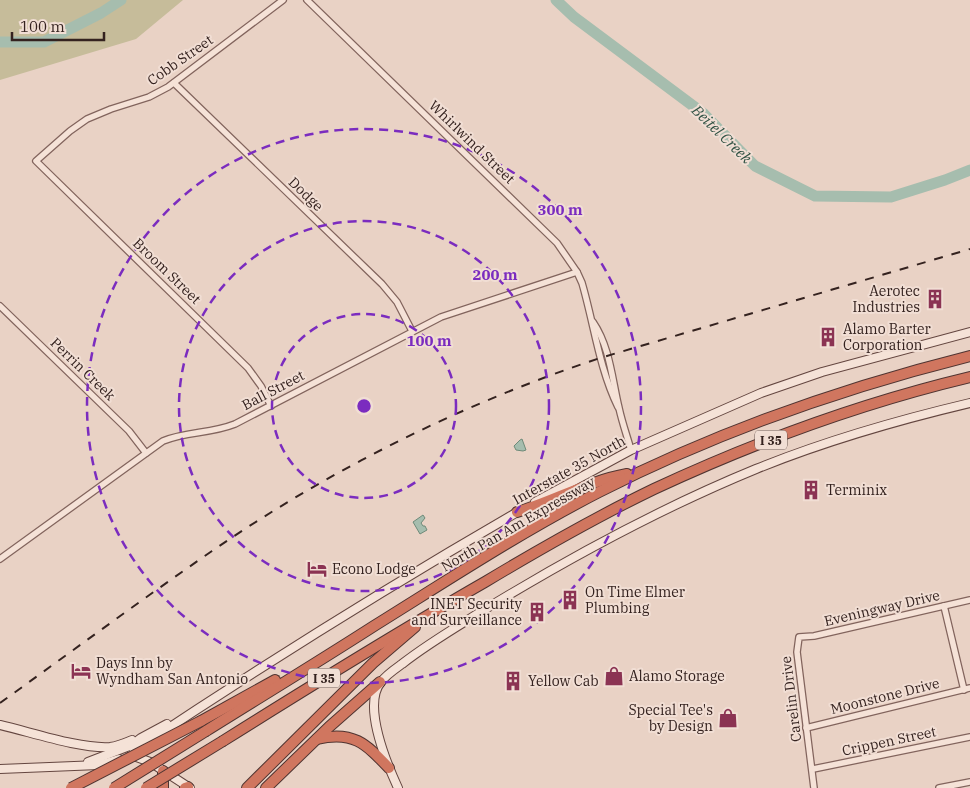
<svg xmlns="http://www.w3.org/2000/svg" width="970" height="788" font-family="'IBM Plex Serif',serif">
<style>
.green{fill:#c6bc9a}
.water{fill:#a6bdae;stroke:#6e8a79}
.lines{fill:none;stroke-linecap:round;stroke-linejoin:round}
.river{stroke:#a6bdae;stroke-width:11}
.minor-casing{stroke:#82645d;stroke-width:8}
.secondary-casing{stroke:#644640;stroke-width:10}
.motorway-casing{stroke:#503431;stroke-width:12}
.minor{stroke:#f5e2d7;stroke-width:5.5}
.secondary{stroke:#f5e2d7;stroke-width:8}
.motorway{stroke:#d0765f;stroke-width:10}
.rail{stroke:#34221f;stroke-width:2;stroke-dasharray:9 9;stroke-linecap:butt}
.motorway-bridge-casing{stroke:#503431;stroke-width:12;stroke-linecap:butt}
.motorway-bridge{stroke:#d0765f;stroke-width:10}
.ring{fill:none;stroke:#7b2cbf;stroke-width:2.5;stroke-dasharray:9 6}
.labels{text-anchor:middle;dominant-baseline:central;stroke-width:4;stroke-linejoin:round;paint-order:stroke}
.shield{fill:#f1ded4;stroke:#6d5a55;stroke-width:1}
.shield-label{font-size:12px;font-weight:bold;fill:#34221f}
.street-label{font-size:14px;fill:#34221f;stroke:#f1ded4}
.poi-label{font-size:14px;fill:#34221f;stroke:#f1ded4;text-anchor:start}
.water-label{font-size:15px;font-style:italic;fill:#305244;stroke:#f1ded4}
.centre{fill:#7b2cbf;stroke:#f1ded4;stroke-width:2.5}
.ring-label{font-size:15px;text-anchor:middle;font-weight:bold;fill:#7b2cbf;stroke:#f1ded4;stroke-width:4;stroke-linejoin:round;paint-order:stroke}
</style>
<rect width="100%" height="100%" fill="#e9d2c5"/>
<path class="green" d="M0 0H183L136 39 0 80Z"/>
<g class="water">
<path d="M522 439 526 450 523 451 516 450 514 446 520 440Z"/>
<path d="M423 515 425 518 421 523 423 526H425L427 530 420 534 413 522Z"/>
</g>
<g class="lines">
<g class="river">
<path d="M556 0 574 17 704 114 755 166 815 196 891 197 945 180 970 170"/>
<path d="M0 42H44L101 13 121 0"/>
</g>
<defs>
<g id="minor">
<path d="M307 0 557 243 577 272 582 283C594 324 599 368 618 407"/>
<path d="M174 83 382 284 397 302 412 331"/>
<path d="M0 306 129 431 146 453"/>
<path d="M593 322C610 347 612 379 619 408 622 422 627 436 631 450"/>
<path d="M271 406 261 386 248 368 36 161 70 131 87 119 111 109 149 97 168 87 283 0"/>
<path d="M0 559 163 441C187 431 210 434 235 424L441 317 577 272"/>
<path d="M944 606 964 690"/>
<path d="M806 728 970 688"/>
<path d="M813 769 970 737"/>
<path d="M814 788 797 652 799 637 814 636 970 600"/>
<path d="M939 788 970 782"/>
</g>
<g id="secondary">
<path d="M535 502 631 450 761 393 822 372 970 332"/>
<path d="M0 725C31 732 80 749 110 747 118 746 125 743 132 740"/>
<path d="M134 751C260 667 389 586 521 510"/>
<path d="M131 755 150 762 190 788"/>
<path d="M88 762 132 745 141 738 167 724"/>
<path d="M0 769 99 765 119 759"/>
<path d="M398 788C387 764 362 705 381 682 386 675 395 669 402 664 426 645 453 629 479 613 567 559 661 508 756 469 825 441 898 420 970 403"/>
</g>
<g id="motorway">
<path d="M517 512C554 501 588 481 627 474"/>
<path d="M201 721 275 680"/>
<path d="M206 731C262 696 318 662 374 626 448 580 521 532 599 492 717 432 842 388 970 356"/>
<path d="M317 739C353 730 366 744 389 768"/>
<path d="M223 741C309 687 396 633 485 582 540 549 596 517 654 489 755 442 861 403 970 377"/>
<path d="M163 771V788"/>
<path d="M185 788 188 787"/>
<path d="M247 788 373 663 415 627"/>
<path d="M266 788 329 727 380 682"/>
</g>
</defs>
<use href="#minor" class="minor-casing"/>
<use href="#secondary" class="secondary-casing"/>
<use href="#motorway" class="motorway-casing"/>
<use href="#minor" class="minor"/>
<use href="#secondary" class="secondary"/>
<use href="#motorway" class="motorway"/>
<path class="rail" d="M0 703C71 652 141 600 212 551 331 469 464 403 600 358L970 249"/>
<defs>
<g id="motorway-bridge">
<path d="M71 788 201 721"/>
<path d="M114 788 206 731"/>
<path d="M146 788 223 741"/>
</g>
</defs>
<use href="#motorway-bridge" class="motorway-bridge-casing"/>
<use href="#motorway-bridge" class="motorway-bridge"/>
</g>
<g class="ring">
<circle cx="364" cy="406" r="92"/>
<circle cx="364" cy="406" r="185"/>
<circle cx="364" cy="406" r="277"/>
</g>
<defs>
<symbol id="building-bare" viewBox="-9 -9 18 18"><path d="M-4-6H4V6H1V3H-1V6H-4ZM-2.5-4.3h1.7v1.8h-1.7ZM.8-4.3h1.7v1.8H.8ZM-2.5-1h1.7V.8h-1.7ZM.8-1h1.7V.8H.8Z" fill="#8b3353" stroke="#f1ded4" stroke-width="2.5" paint-order="stroke"/></symbol>
<symbol id="hotel-bare" viewBox="-9 -9 18 18"><path d="M-6-4.5h1.5V1H6V5H4.5V3h-9V5H-6ZM-4 0a1.8 1.8 0 1 1 3.6 0ZM.5 0V-2.5h3Q6-2.5 6 0Z" fill="#8b3353" stroke="#f1ded4" stroke-width="2.5" paint-order="stroke"/></symbol>
<symbol id="shop-bare" viewBox="-9 -9 18 18"><path d="M-5-2.5h2.3a2.7 3.5 0 0 1 5.4 0H5L5.5 6h-11ZM-1.5-2.5h3a1.5 2.3 0 0 0-3 0Z" fill="#8b3353" stroke="#f1ded4" stroke-width="2.5" paint-order="stroke"/></symbol>
</defs>
<g fill-rule="evenodd">
<use href="#building-bare" x="921" y="285" width="28" height="28"/>
<use href="#building-bare" x="814" y="323" width="28" height="28"/>
<use href="#building-bare" x="797" y="476" width="28" height="28"/>
<use href="#hotel-bare" x="303" y="555" width="28" height="28"/>
<use href="#building-bare" x="556" y="586" width="28" height="28"/>
<use href="#building-bare" x="523" y="598" width="28" height="28"/>
<use href="#hotel-bare" x="67" y="657" width="28" height="28"/>
<use href="#shop-bare" x="600" y="662" width="28" height="28"/>
<use href="#building-bare" x="499" y="667" width="28" height="28"/>
<use href="#shop-bare" x="714" y="704" width="28" height="28"/>
</g>
<g class="labels">
<g class="shield">
<rect x="755" y="430.5" width="32" height="19" rx="4"/>
<rect x="308" y="668.5" width="32" height="19" rx="4"/>
</g>
<g class="shield-label">
<text x="771" y="440">I 35</text>
<text x="324" y="678">I 35</text>
</g>
<g class="street-label">
<text transform="translate(180 60) rotate(-35)">Cobb Street</text>
<text transform="translate(472 142) rotate(44)">Whirlwind Street</text>
<text transform="translate(306 194) rotate(44)">Dodge</text>
<text transform="translate(167 271) rotate(44)">Broom Street</text>
<text transform="translate(83 369) rotate(44)">Perrin Creek</text>
<text transform="translate(273 390) rotate(-28)">Ball Street</text>
<text transform="translate(569 470) rotate(-29)">Interstate 35 North</text>
<text transform="translate(518 524) rotate(-30)">North Pan Am Expressway</text>
<text transform="translate(882 608) rotate(-13)">Eveningway Drive</text>
<text transform="translate(885 696) rotate(-14)">Moonstone Drive</text>
<text transform="translate(791 699) rotate(-97)">Carelin Drive</text>
<text transform="translate(889 741) rotate(-12)">Crippen Street</text>
</g>
<g class="poi-label">
<text x="920" y="291" text-anchor="end">Aerotec<tspan x="920" dy="16">Industries</tspan></text>
<text x="843" y="329">Alamo Barter<tspan x="843" dy="16">Corporation</tspan></text>
<text x="826" y="490">Terminix</text>
<text x="332" y="569">Econo Lodge</text>
<text x="585" y="592">On Time Elmer<tspan x="585" dy="16">Plumbing</tspan></text>
<text x="522" y="604" text-anchor="end">INET Security<tspan x="522" dy="16">and Surveillance</tspan></text>
<text x="96" y="663">Days Inn by<tspan x="96" dy="16">Wyndham San Antonio</tspan></text>
<text x="629" y="676">Alamo Storage</text>
<text x="528" y="681">Yellow Cab</text>
<text x="713" y="710" text-anchor="end">Special Tee's<tspan x="713" dy="16">by Design</tspan></text>
</g>
<g class="water-label">
<text transform="translate(722 134) rotate(44)">Beitel Creek</text>
</g>
</g>
<circle cx="364" cy="406" r="8" class="centre"/>
<g class="ring-label">
<text x="560" y="215">300 m</text>
<text x="495" y="280">200 m</text>
<text x="429" y="346">100 m</text>
</g>
<path d="M12 32v8h92v-8" fill="none" stroke="#34221f" stroke-width="2.5"/>
<text x="20" y="32" font-size="15" fill="#34221f" stroke="#f1ded4" stroke-width="4" paint-order="stroke">100 m</text>
</svg>
